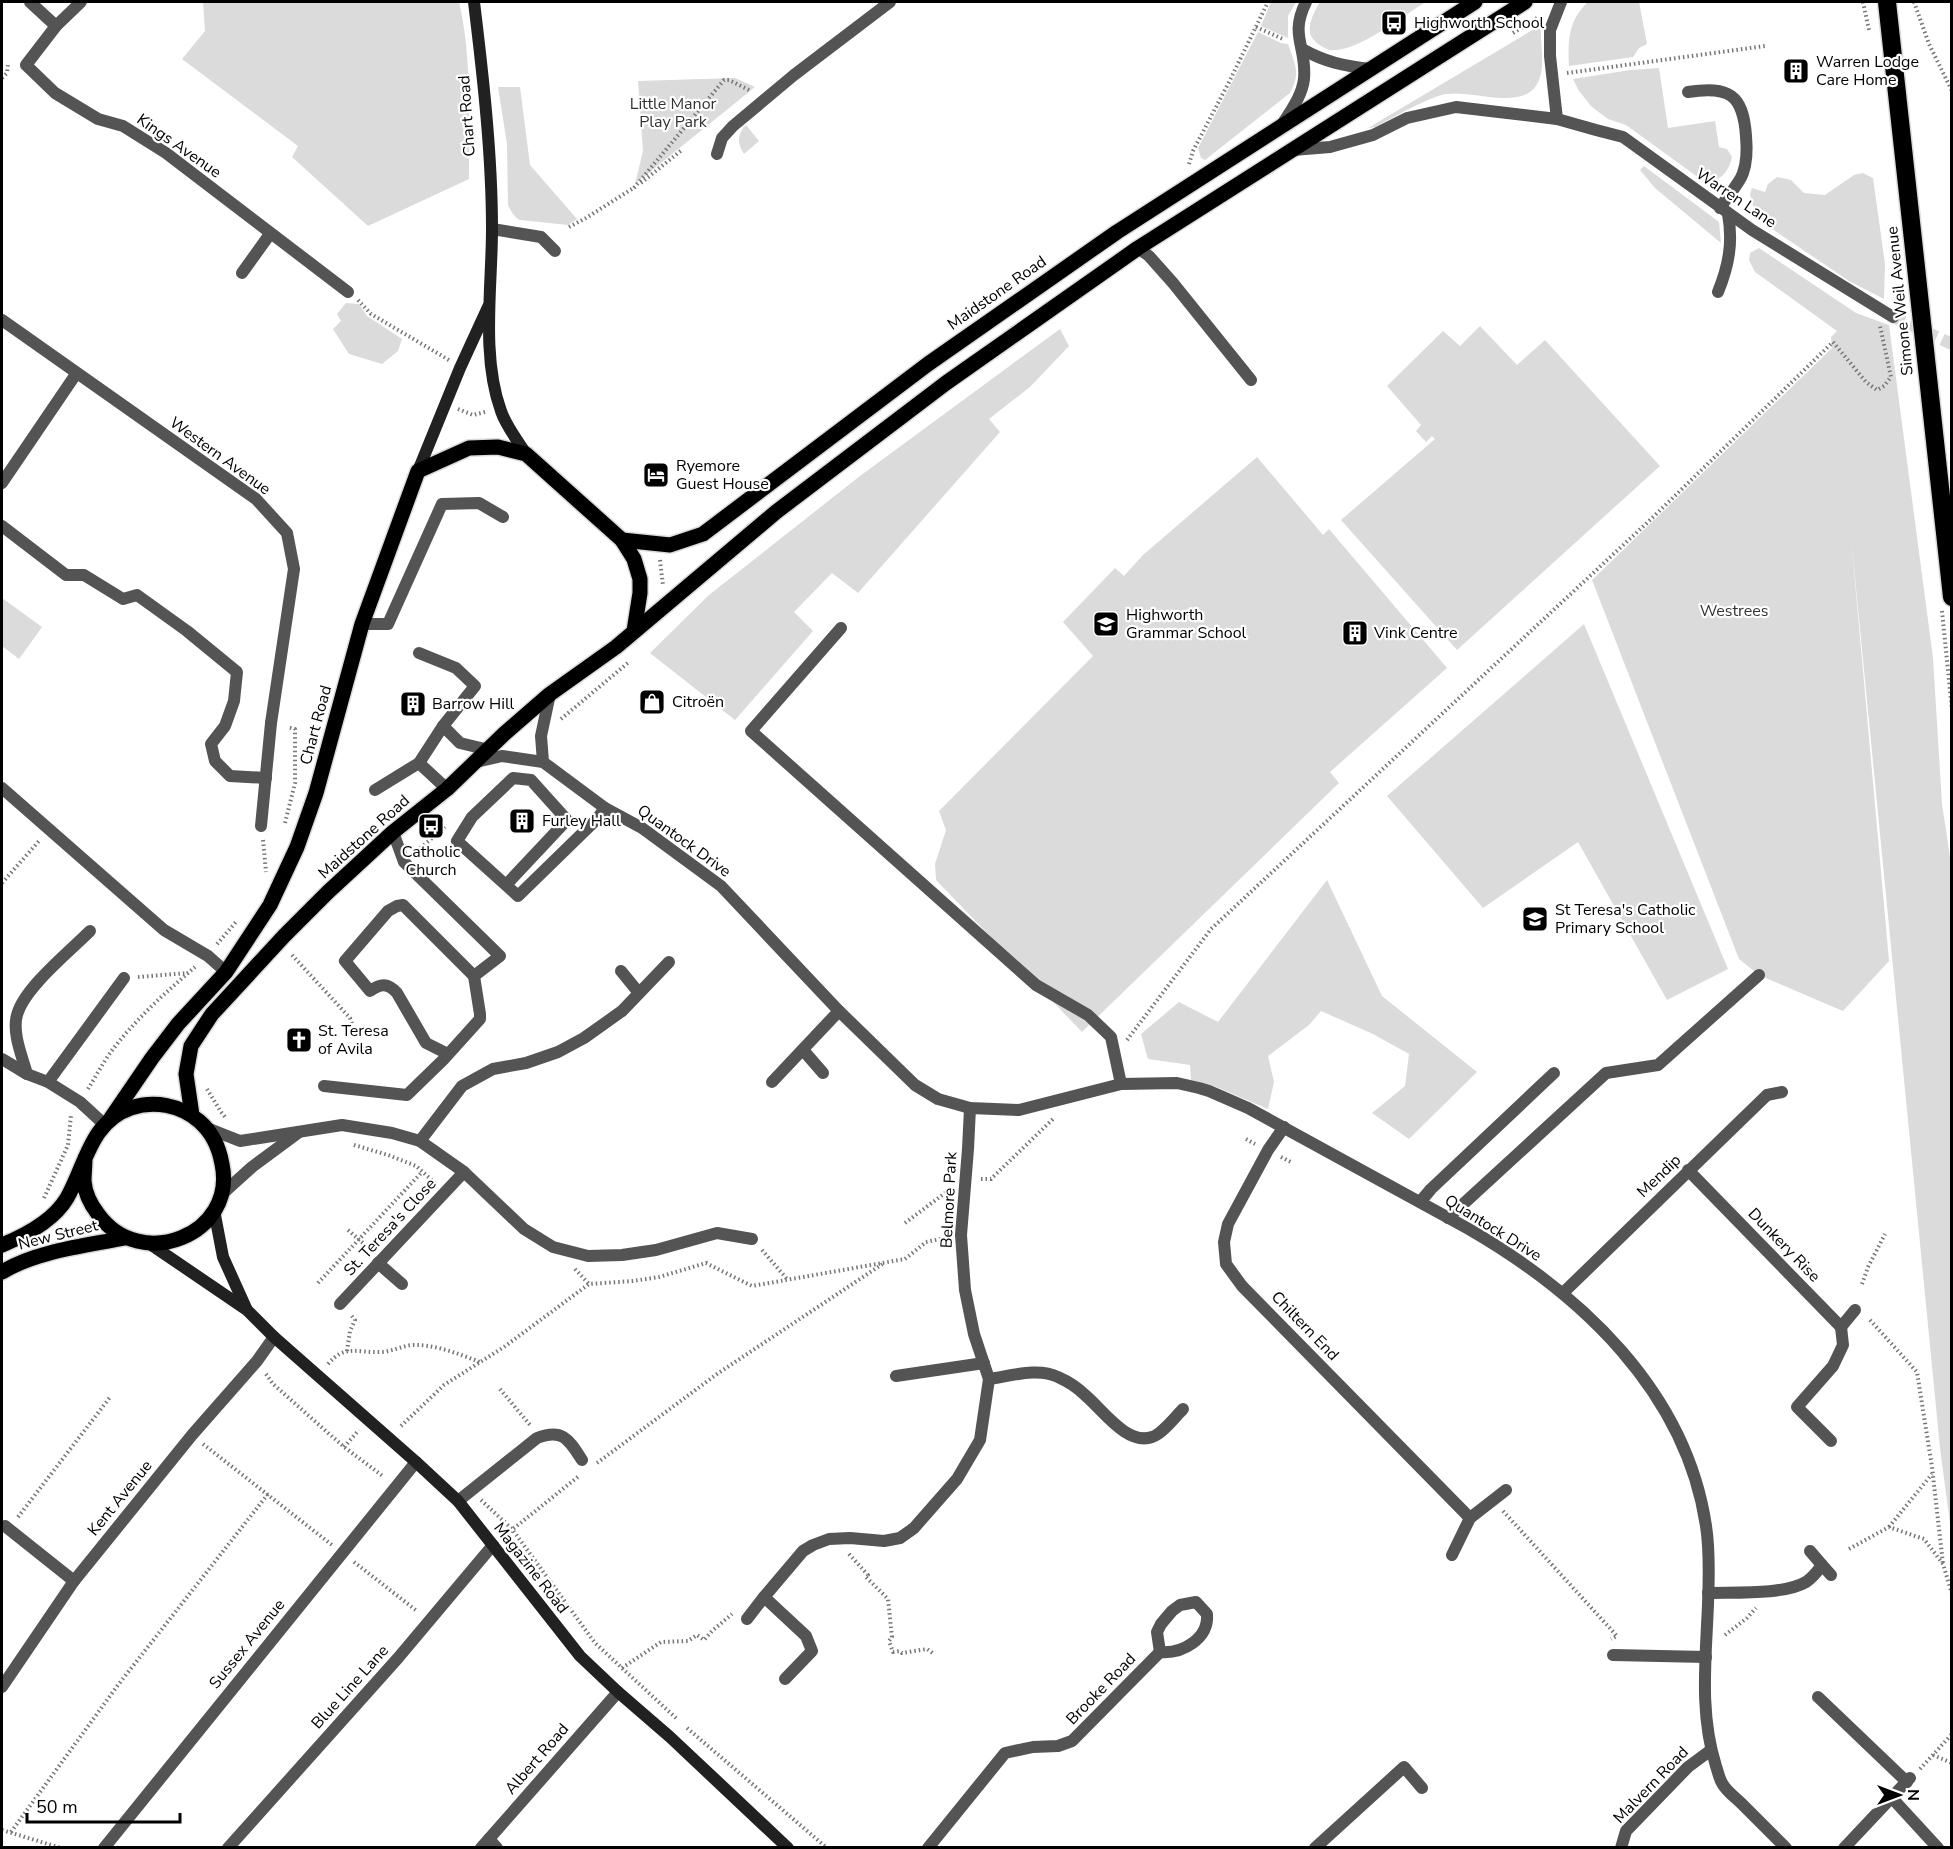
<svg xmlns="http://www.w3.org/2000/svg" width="1953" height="1849" font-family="'Nunito Sans',sans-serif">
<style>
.green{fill:#dbdbdb}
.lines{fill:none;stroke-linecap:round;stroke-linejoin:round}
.street-tunnel{stroke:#d9d9d9;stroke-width:12;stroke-dasharray:12 6;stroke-linecap:butt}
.primary-casing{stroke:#dbdbdb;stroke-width:18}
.highway-casing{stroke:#dbdbdb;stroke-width:21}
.path{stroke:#767676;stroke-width:4;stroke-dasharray:1.5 3;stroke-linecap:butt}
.lane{stroke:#545454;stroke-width:12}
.street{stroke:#545454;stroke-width:12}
.secondary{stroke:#212121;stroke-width:12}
.primary{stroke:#000;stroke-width:15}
.highway{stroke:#000;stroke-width:18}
.labels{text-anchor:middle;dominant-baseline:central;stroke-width:4.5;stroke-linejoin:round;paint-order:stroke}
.poi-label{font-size:16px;fill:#000;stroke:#fff;text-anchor:start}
.park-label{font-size:16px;fill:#323232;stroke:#fff}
.street-label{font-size:16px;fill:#000;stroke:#fff}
</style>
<rect width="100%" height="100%" fill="#fff"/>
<g class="green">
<path d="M203 2H459C472 56 469 123 469 179L368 226 292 157 298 146 182 59 205 31Z"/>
<path d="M1271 2H1296L1288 16V38L1261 26Z"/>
<path d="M1320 2H1426C1402 16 1362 49 1335 50 1327 51 1320 46 1314 40 1304 30 1314 12 1320 2Z"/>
<path d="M1588 2H1639L1647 44 1639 48 1633 57 1569 66C1568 40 1568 21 1588 2Z"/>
<path d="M1541 25C1540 38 1543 54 1542 66 1538 119 1479 89 1446 94 1428 97 1393 118 1375 127L1368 128Z"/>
<path d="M1258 32 1281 43 1288 44C1295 65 1301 72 1290 93L1205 160 1201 158 1198 148Z"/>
<path d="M1659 68 1668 128 1715 121 1719 147 1727 149 1732 157C1728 173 1722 179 1706 183L1626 125 1608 119 1592 107 1579 91 1573 79 1630 70Z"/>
<path d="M735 78 755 87 635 184 643 151 638 81Z"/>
<path d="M498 87H520L530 165 577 219 568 225 520 220C514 217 511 211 508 205L507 144Z"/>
<path d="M746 125 759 141 744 154C737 144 737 133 746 125Z"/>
<path d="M1644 166 1719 222 1721 243 1655 188 1640 170Z"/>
<path d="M1863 173 1873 178 1885 264 1884 299 1849 281 1756 218 1750 194 1752 188 1765 192 1768 184 1777 177 1791 180 1804 193 1825 195 1854 175Z"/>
<path d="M1759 248 1856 313 1889 325 1933 658 1942 804 1952 870 1951 1531 1940 1448 1851 537 1889 961 1843 1011 1759 975 1739 959 1592 580 1832 348 1831 337 1837 331 1755 272 1749 260 1750 253Z"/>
<path d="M346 303 359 304 367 316 402 339 398 351 382 364 349 354 333 329 341 321 337 314Z"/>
<path d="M1480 326 1517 365 1545 340 1660 466 1457 650 1341 520 1435 439 1432 436 1426 442 1416 431 1421 425 1387 386 1443 331 1460 346Z"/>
<path d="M1060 329 1069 346 1030 387 989 419 1000 432 858 593 832 573 794 612 813 631 735 720 650 653 709 595 860 476Z"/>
<path d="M1257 457 1323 535 1329 529 1447 668 1330 772 1339 783 1082 1032 936 880 935 864 946 830 939 811 1093 656 1063 622 1115 568 1124 576 1143 555Z"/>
<path d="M2 598 42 627 19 659 2 646Z"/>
<path d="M1584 624 1728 969 1667 1000 1578 842 1483 908 1387 796Z"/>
<path d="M1327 880 1382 996 1477 1072 1409 1139 1372 1113 1405 1086 1409 1054 1373 1034 1321 1011 1309 1025 1268 1056 1274 1082 1268 1109 1214 1086 1191 1080 1190 1065 1148 1059 1141 1034 1179 1002 1218 1022Z"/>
</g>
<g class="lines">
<path class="street-tunnel" d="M1893 317 1952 344"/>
<defs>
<g id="primary">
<path d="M622 540 670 545 703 534 928 364 1117 232 1475 2"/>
<path d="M192 1115 186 1074 191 1046 212 1014 284 936 328 892 393 832 447 789 504 734 550 694 616 647 776 512 946 383 1138 248 1525 2"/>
<path d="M111 1118 152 1058 178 1024 226 972 270 905 297 847 316 793 362 624 418 471 469 448 498 447 526 454 622 540 634 559 640 579V593L634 631"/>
<path d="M2 1245C24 1236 54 1220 67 1198 86 1165 90 1122 131 1108 154 1100 180 1105 199 1121 212 1132 219 1147 222 1164 237 1235 140 1273 98 1214 91 1205 85 1193 84 1181 84 1174 85 1166 85 1158"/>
<path d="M2 1272C37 1251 84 1246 125 1238"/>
</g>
<path id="highway" d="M1887 2 1952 597"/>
</defs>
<use href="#primary" class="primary-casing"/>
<use href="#highway" class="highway-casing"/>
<g class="path">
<path d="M1863 2 1869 30"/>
<path d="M1914 2 1929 44 1952 91"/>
<path d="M1256 27 1283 39"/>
<path d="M1513 33 1537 18"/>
<path d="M1567 73 1765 46"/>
<path d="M2 78 7 73 8 65"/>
<path d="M1189 164 1193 151 1229 82 1268 2"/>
<path d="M641 183 683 149"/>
<path d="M634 188 724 80H729L751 91"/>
<path d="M569 227 586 218 635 187"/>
<path d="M358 300 371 314 449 360"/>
<path d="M458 409 473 415 485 412"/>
<path d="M660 560 663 586"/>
<path d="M1942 611 1952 710"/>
<path d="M561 719 629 662"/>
<path d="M285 823 295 783V729L287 727"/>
<path d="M263 840 266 872"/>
<path d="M417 851 445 827"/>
<path d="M2 883 39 841"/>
<path d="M217 944 236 922"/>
<path d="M292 955 350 1018 354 1031"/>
<path d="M138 977 188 973"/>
<path d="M1127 1040 1211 929 1649 521 1833 342 1866 382 1877 390 1884 386 1891 377 1880 326"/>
<path d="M88 1089C96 1076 104 1061 113 1049 137 1018 166 992 195 967"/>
<path d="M207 1089 221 1112 226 1118"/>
<path d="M1246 1139 1255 1144"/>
<path d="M354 1145 388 1155 416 1166 435 1183"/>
<path d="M1281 1157 1291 1162"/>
<path d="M981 1179H991L1054 1118"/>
<path d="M44 1198 68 1145 71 1115"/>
<path d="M905 1223 949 1190"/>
<path d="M348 1230 370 1249"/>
<path d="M762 1250 787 1279"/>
<path d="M575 1269 589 1284"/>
<path d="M318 1283 422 1172"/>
<path d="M1862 1284 1868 1267 1885 1234"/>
<path d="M1870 1320 1917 1372 1932 1467 1943 1564"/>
<path d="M347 1351 350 1331 355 1320 351 1315"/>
<path d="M328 1364C345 1344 357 1353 380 1352 391 1352 401 1346 412 1345 434 1344 459 1354 480 1362"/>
<path d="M266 1374 273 1384 344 1447 384 1477"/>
<path d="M500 1389 530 1425"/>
<path d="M401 1426 444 1385 504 1347 589 1284 633 1281 659 1277 706 1263 752 1286 905 1259 926 1242 945 1238"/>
<path d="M203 1444 332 1545"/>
<path d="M344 1447 359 1430"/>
<path d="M597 1463 717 1374 884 1263"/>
<path d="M481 1500 512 1529 595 1643 677 1719"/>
<path d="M1503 1511 1617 1636 1611 1639"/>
<path d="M18 1517 111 1396"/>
<path d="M1889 1527 1932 1474"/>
<path d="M503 1537 579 1476"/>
<path d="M1849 1549 1889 1527 1924 1539 1943 1564 1952 1594"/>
<path d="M849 1554 868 1575 866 1577 888 1599 892 1637 889 1641 893 1652 900 1651 902 1653 927 1649 934 1654"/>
<path d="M354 1562 417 1611"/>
<path d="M1725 1635 1747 1618 1756 1608"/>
<path d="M622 1668 661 1642 688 1641 697 1635 704 1640 712 1631 732 1614"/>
<path d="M687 1728 827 1848"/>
<path d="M1933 1755 1952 1763"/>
<path d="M1920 1769 1952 1734"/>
<path d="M2 1830 61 1848"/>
<path d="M11 1832 118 1685 268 1494"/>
</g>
<g class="lane">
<path d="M1688 92C1729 86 1743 94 1746 136 1747 147 1747 162 1743 173 1740 183 1726 198 1720 208"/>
<path d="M1138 248 1149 256 1173 283 1251 380"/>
<path d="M242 273 270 234"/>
<path d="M1718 292C1729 265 1733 242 1728 214"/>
<path d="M2 483 76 374"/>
<path d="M2 526 66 575H84L123 599 137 595 187 631 237 672 234 701 225 726 211 744 215 761 230 776 266 778"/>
<path d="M362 624H388L442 504 479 503 503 517"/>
<path d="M841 628 751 731 1036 985 1088 1015 1111 1037 1121 1084"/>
<path d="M443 726 460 743 489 750"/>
<path d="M419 763 447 789"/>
<path d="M2 788 164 930 208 956 226 972"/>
<path d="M375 790 419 763 443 726 475 686 456 668 419 653"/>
<path d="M261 826 271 723"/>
<path d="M506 885 567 820 531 780 513 778 472 817 457 841 518 896 597 819 605 808"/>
<path d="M803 1050 823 1073"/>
<path d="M448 1054 426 1043 397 993C388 983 381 983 370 991L345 961 388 911 397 906 403 905 474 976"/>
<path d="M324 1086 407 1095 443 1060 480 1019V1014L474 976 500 956 404 862 393 832"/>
<path d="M1420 1202 1431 1189 1554 1073"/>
<path d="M1448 1218 1606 1073 1658 1065 1759 975"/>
<path d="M378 1263 402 1284"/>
<path d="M1831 1441 1797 1407 1833 1366 1843 1345 1841 1327"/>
<path d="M5 1526 74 1581"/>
<path d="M747 1619 764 1597"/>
<path d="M1818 1697 1907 1782"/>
<path d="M1892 1798 1938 1848"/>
<path d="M489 1839 497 1848"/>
</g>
<g class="street">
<path d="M30 2 56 26"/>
<path d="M81 2 56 26 26 65 55 93 98 119 123 126 166 153 348 292"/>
<path d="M1302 49C1325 62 1344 66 1370 69"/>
<path d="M1557 119 1550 56V30L1561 2"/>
<path d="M1282 125C1291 110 1302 96 1304 79 1307 46 1289 36 1306 2"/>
<path d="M1293 150 1330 147 1373 135 1407 118 1456 107 1557 119 1596 130 1623 137 1752 230 1893 317"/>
<path d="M717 154 722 138 733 126 794 75 890 2"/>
<path d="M492 229 541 237 555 251"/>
<path d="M2 320 256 499 287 533 294 569 271 723"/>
<path d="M476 762 502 756 543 762 605 808 642 828 721 886 839 1011 915 1085 938 1099 970 1108 1019 1110 1121 1084 1177 1083 1199 1088 1209 1091 1248 1108 1467 1228C1580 1293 1686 1391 1706 1526 1710 1551 1709 1579 1708 1604 1706 1658 1699 1713 1716 1766 1718 1772 1719 1778 1722 1783 1726 1791 1735 1797 1741 1803 1756 1818 1771 1833 1786 1848"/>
<path d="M543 762 541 736 550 694"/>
<path d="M621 971 639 993"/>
<path d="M2 1059 27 1074 48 1082 80 1102 105 1125"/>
<path d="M27 1074C22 1056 12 1033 17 1015 24 988 70 951 90 931"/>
<path d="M48 1082 124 978"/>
<path d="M772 1082 839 1011"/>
<path d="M1284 1127 1268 1150 1228 1224 1224 1242 1226 1264 1242 1286 1470 1518"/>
<path d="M207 1128 240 1141 342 1125 392 1133 420 1141 464 1172 524 1229 553 1247 588 1256 622 1255 656 1250 717 1233 752 1239"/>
<path d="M420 1141 462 1086 493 1069 526 1063 558 1052 584 1038 622 1011 669 962"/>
<path d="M1688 1170 1841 1327 1855 1310"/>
<path d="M221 1195 252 1167 298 1133"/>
<path d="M1563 1293 1767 1095 1782 1092"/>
<path d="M340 1304 464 1172"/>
<path d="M896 1376 984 1363"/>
<path d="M989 1379C1011 1376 1038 1367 1058 1377 1067 1381 1078 1388 1085 1395 1102 1409 1127 1446 1152 1437 1162 1434 1175 1417 1183 1409"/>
<path d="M458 1501 537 1438C563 1428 569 1440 582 1460"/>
<path d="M1810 1551 1822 1565"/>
<path d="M1452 1555 1470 1518 1506 1490"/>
<path d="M1708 1593C1734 1592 1784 1595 1806 1582 1812 1578 1817 1572 1822 1565L1831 1575"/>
<path d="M1196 1602 1207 1614C1209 1639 1182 1654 1160 1652L1157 1632 1161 1624 1172 1611 1180 1605Z"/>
<path d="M1613 1655 1706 1657"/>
<path d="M785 1679 812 1651 806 1636 764 1597 803 1551 813 1545 829 1539 850 1538 884 1541 900 1538 914 1528 957 1479 980 1440 989 1379 974 1334 965 1290 961 1235 968 1149 970 1108"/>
<path d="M2 1687 74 1581 192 1435 257 1361 274 1337"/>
<path d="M104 1848 416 1462"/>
<path d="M228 1848 398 1658 493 1545"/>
<path d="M481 1848 618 1692"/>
<path d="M928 1848 1005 1753 1033 1747 1058 1746 1072 1741 1160 1652"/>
<path d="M1315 1848 1404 1767 1422 1788"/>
<path d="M1621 1848 1626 1831 1688 1767 1711 1750"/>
<path d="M1844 1848 1910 1778"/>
</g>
<g class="secondary">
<path d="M474 2C483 76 492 155 492 229 492 287 481 356 501 411 506 426 518 441 526 454"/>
<path d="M418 471 460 368 488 307"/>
<path d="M214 1210 223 1257 246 1308"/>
<path d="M150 1244 247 1310 274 1337 416 1462 458 1501 580 1656 618 1692 670 1737 788 1848"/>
</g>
<use href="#primary" class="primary"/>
<use href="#highway" class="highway"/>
</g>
<defs>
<symbol id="bus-square" viewBox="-11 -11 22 22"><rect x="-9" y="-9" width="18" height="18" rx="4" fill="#000" stroke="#fff"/><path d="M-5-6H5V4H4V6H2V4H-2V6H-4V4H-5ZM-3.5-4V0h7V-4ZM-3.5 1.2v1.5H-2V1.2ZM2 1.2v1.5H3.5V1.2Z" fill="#fff"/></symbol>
<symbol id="building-square" viewBox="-11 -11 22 22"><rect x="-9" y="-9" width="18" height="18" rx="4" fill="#000" stroke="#fff"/><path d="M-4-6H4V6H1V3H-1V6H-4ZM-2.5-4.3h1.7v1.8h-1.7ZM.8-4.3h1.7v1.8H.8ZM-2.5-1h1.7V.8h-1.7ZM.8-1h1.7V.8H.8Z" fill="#fff"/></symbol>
<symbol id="hotel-square" viewBox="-11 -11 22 22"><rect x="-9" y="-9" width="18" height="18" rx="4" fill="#000" stroke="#fff"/><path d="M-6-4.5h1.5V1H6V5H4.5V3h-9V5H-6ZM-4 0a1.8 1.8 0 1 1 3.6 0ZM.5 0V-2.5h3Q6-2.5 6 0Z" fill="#fff"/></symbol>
<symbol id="school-square" viewBox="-11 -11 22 22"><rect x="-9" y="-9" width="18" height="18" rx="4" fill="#000" stroke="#fff"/><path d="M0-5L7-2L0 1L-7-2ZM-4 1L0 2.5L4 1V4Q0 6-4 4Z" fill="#fff"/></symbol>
<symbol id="shop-square" viewBox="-11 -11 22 22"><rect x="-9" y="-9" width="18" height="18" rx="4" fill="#000" stroke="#fff"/><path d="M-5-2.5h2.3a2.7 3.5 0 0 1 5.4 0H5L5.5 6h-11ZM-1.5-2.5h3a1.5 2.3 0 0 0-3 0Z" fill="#fff"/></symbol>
<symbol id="church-square" viewBox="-11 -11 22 22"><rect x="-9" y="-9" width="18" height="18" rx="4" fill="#000" stroke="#fff"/><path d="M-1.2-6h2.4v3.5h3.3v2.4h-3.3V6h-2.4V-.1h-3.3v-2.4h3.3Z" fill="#fff"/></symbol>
</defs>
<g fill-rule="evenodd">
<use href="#bus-square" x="1379" y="8" width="30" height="30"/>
<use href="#building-square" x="1781" y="56" width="30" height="30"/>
<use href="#hotel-square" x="641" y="460" width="30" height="30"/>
<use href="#school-square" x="1091" y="609" width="30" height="30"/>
<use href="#building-square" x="1340" y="618" width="30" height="30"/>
<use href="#shop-square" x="637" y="687" width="30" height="30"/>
<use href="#building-square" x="398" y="689" width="30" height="30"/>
<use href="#building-square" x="507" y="806" width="30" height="30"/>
<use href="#bus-square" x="416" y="811" width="30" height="30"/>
<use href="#school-square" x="1520" y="904" width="30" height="30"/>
<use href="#church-square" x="284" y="1025" width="30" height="30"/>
</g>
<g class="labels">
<g class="poi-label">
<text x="1414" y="23">Highworth School</text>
<text x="1816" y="62">Warren Lodge<tspan x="1816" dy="18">Care Home</tspan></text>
<text x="676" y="466">Ryemore<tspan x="676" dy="18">Guest House</tspan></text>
<text x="1126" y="615">Highworth<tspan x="1126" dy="18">Grammar School</tspan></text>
<text x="1374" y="633">Vink Centre</text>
<text x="672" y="702">Citroën</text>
<text x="432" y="704">Barrow Hill</text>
<text x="542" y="821">Furley Hall</text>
<text x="431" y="852" text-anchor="middle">Catholic<tspan x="431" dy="18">Church</tspan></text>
<text x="1555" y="910">St Teresa's Catholic<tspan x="1555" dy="18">Primary School</tspan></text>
<text x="318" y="1031">St. Teresa<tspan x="318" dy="18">of Avila</tspan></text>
</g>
<g class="park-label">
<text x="673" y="104">Little Manor<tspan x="673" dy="18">Play Park</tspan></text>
<text x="1734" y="611">Westrees</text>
</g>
<g class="street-label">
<text transform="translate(467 116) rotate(-94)">Chart Road</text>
<text transform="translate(179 146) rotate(35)">Kings Avenue</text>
<text transform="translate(1736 198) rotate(34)">Warren Lane</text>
<text transform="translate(997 293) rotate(-35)">Maidstone Road</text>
<text transform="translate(1900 301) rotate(-96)">Simone Weil Avenue</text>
<text transform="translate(220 456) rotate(36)">Western Avenue</text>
<text transform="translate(316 725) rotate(-75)">Chart Road</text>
<text transform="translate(364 837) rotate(-42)">Maidstone Road</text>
<text transform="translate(684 841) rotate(36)">Quantock Drive</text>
<text transform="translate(1659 1176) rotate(-44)">Mendip</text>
<text transform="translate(949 1200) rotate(-87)">Belmore Park</text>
<text transform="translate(390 1227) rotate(-47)">St. Teresa's Close</text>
<text transform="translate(1493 1228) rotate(32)">Quantock Drive</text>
<text transform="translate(58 1235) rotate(-14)">New Street</text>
<text transform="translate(1784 1245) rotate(46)">Dunkery Rise</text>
<text transform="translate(1305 1326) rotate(46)">Chiltern End</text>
<text transform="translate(120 1498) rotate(-51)">Kent Avenue</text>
<text transform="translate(531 1568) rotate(52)">Magazine Road</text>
<text transform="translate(247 1644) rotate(-51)">Sussex Avenue</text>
<text transform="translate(350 1687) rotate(-48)">Blue Line Lane</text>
<text transform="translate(1101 1689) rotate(-46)">Brooke Road</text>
<text transform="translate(537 1759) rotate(-49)">Albert Road</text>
<text transform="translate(1651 1785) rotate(-46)">Malvern Road</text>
</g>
</g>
<rect width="1953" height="1849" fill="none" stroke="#000000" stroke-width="6"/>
<g transform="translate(1899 1795) rotate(90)" stroke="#ffffff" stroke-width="4.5" paint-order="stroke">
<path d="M0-4.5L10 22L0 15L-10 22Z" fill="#000000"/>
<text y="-9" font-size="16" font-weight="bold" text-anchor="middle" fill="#000000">N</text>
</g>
<path d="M27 1813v9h153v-9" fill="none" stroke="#000000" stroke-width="3"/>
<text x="36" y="1813" font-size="18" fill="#000000" stroke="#ffffff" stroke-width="4.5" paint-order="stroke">50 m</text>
</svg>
